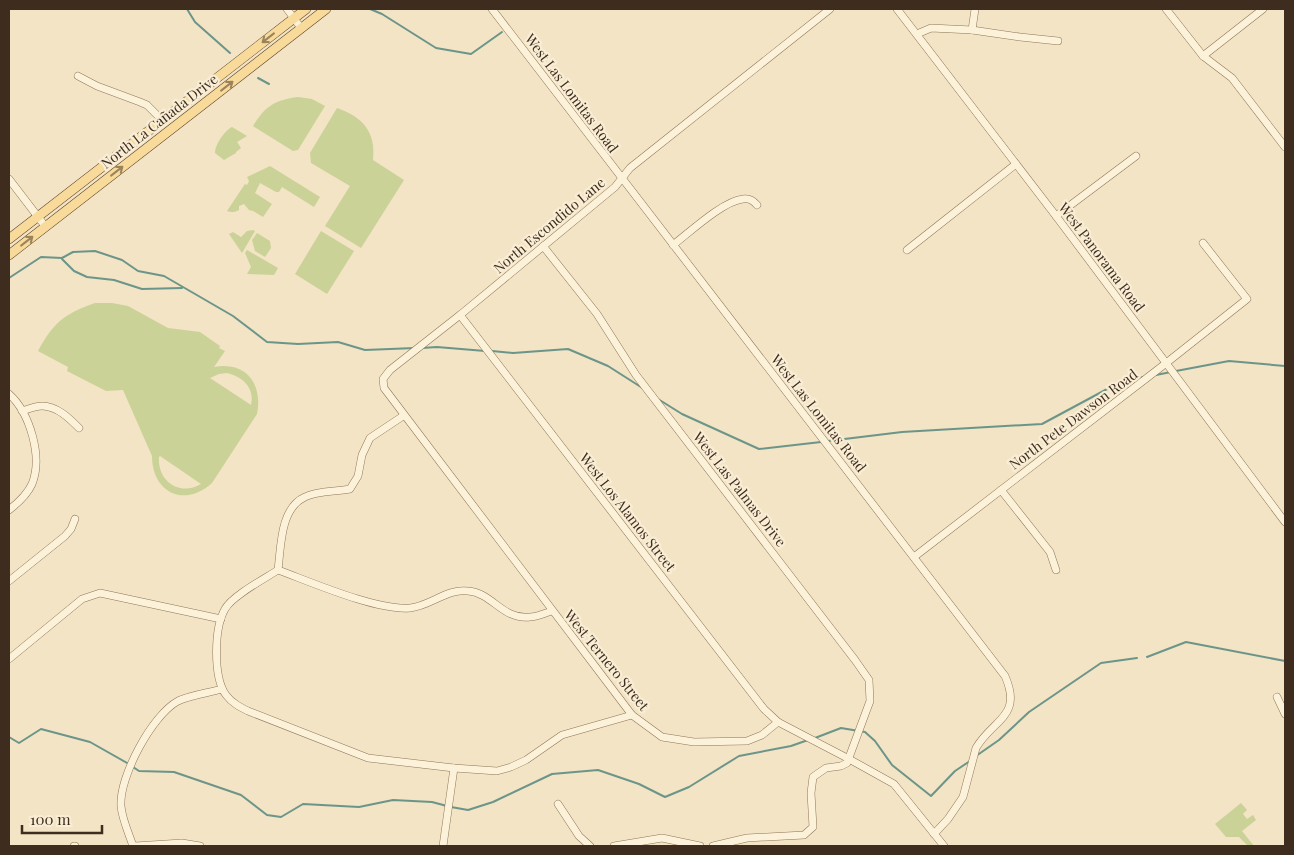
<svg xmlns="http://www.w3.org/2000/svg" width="1294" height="855" font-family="'Playfair Display',serif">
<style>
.green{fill:#cbd297;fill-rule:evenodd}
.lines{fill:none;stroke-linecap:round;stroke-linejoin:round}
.stream{stroke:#6c958a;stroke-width:2}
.minor-casing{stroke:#8f7659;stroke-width:8}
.major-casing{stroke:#5d432d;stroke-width:10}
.minor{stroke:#fcf1d9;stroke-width:7}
.major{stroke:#f8da9a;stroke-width:9}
.oneway{stroke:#9b845c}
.labels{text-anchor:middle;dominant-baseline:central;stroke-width:4.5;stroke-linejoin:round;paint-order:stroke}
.street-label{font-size:14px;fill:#3e2d1e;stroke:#f9eed5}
</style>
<rect width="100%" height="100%" fill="#f2e4c4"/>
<g class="green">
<path d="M298 97 312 99 325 106 298 150 293 151 253 126C265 106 275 100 298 97Z"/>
<path d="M337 108C363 117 376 132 373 160L404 180 361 248 325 226 350 186 311 163 310 153Z"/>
<path d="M232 127 247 136 237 142 241 148 236 152V153L224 160 215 153C215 145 224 131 232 127Z"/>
<path d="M270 166 320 197 314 207 282 187 279 192H276L260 183 255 193 272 204 263 217 253 211 249 210 244 204 239 206V210C236 212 231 213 227 211L245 184 247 185 249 181 247 177Z"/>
<path d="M253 230 255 231 242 253 229 234 233 232 241 237 247 231Z"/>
<path d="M321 231 354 251 327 294 295 274Z"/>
<path d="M257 233 270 241 271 248 265 257 255 251 252 240Z"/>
<path d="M247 250 278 268 274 275 247 274 251 267 245 253Z"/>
<path d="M95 303H112L128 306 168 328 200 332 220 346 219 348 225 351 214 367C246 361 263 384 257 414L212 483C185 508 152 493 152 456L123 390 106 391 67 371 68 367 38 351C54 322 64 314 95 303ZM227 373C243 377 255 388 251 405L210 378 219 374ZM159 457 160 456 201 484C179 497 157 480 159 457Z"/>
<path d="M1241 803 1247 810 1243 814 1247 819 1253 815 1256 820 1242 831 1254 846H1248L1239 837H1226L1215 824Z"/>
</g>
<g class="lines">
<g class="stream">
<path d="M187 9 195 22 230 53"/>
<path d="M370 9 382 14 436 48 471 54 502 32"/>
<path d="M258 78 269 84"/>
<path d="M62 259 74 271 87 277 114 280 142 289 182 288"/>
<path d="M9 278 41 257 62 258 73 252 95 251 122 260 138 271 164 276 233 316 267 342 298 344 338 342 365 350 415 348"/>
<path d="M422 348 437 347 485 351"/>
<path d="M492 351 513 353 568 349 608 366 644 389"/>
<path d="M1176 371 1229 361 1285 366"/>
<path d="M1156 375 1171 372"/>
<path d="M658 399 682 414 759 449 821 442"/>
<path d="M828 441 902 432 1042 424 1122 381 1144 377"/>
<path d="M1147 657 1186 642 1285 661"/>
<path d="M9 737 19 743 41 729 90 742 129 764"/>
<path d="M815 738 841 728 865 732 875 741 892 765 931 796 955 771 970 761"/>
<path d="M976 756 999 740 1029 712 1101 663 1137 658"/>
<path d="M133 767 139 771 174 772 241 795 267 815 281 817 303 804 359 807 393 800 432 802 447 806"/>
<path d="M451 807 468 810 493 802 552 774 598 770 639 784 665 797 689 787 739 756 791 746 808 740"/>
</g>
<defs>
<g id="minor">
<path d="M287 9 301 28"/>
<path d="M492 9 1005 676C1023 717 993 719 976 748L963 797 948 819 934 834"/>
<path d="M830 9 630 168 615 187 460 315 390 370 383 379 384 388 632 715 662 737 694 742 747 741 762 735 778 722 849 759 894 784 944 846"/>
<path d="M897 9 1056 216 1285 522"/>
<path d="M1166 9 1203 56 1232 78 1285 147"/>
<path d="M972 30 975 9"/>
<path d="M917 34 931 28 972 30 1020 37 1058 41"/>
<path d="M1203 56 1263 9"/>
<path d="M78 76 97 86 140 102 147 105 162 120"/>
<path d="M9 179 45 226"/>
<path d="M1056 216 1136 156"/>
<path d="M673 245C690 232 723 201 743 199 749 198 753 200 757 205"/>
<path d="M543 246 597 314 636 375 855 660 869 680 870 701 847 763 841 766 826 768 813 777 811 793 813 827 804 835 747 838 713 846"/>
<path d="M907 250 1016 164"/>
<path d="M460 315 764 709 778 722"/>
<path d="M9 394C30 413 43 457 32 484 27 495 18 503 9 510"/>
<path d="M22 411C28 409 36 406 42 406 57 406 69 418 79 428"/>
<path d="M403 416 370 438 362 455 358 476 350 489C336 492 318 490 305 497 280 508 281 547 278 570 264 579 232 596 225 609 214 628 213 677 226 695 232 703 240 707 248 711L368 758 454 768 497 771 511 767 526 760 562 735 632 715"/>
<path d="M1001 490 1050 552 1056 570"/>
<path d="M914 557 1165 364 1247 299 1203 243"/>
<path d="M278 570C311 582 377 611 410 608 430 606 448 588 468 591 493 593 502 620 530 617 537 617 545 613 552 611"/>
<path d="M9 581 65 536 71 529 75 519"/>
<path d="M9 659 82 599 100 593 221 619"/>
<path d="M1277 697 1285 714"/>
<path d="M558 804 579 836 590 846"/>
<path d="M74 846H75"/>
<path d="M133 846C129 834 122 819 121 806 119 777 152 715 178 701 191 695 208 693 222 689"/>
<path d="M135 846 182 843 200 846"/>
<path d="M443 846 454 768"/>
<path d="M614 846 662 838 700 846"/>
</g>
<g id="major">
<path d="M9 239 306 9"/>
<path d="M9 255 326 9"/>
</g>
</defs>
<use href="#minor" class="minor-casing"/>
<use href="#major" class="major-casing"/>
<use href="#minor" class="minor"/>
<use href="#major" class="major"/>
</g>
<defs><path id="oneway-shaft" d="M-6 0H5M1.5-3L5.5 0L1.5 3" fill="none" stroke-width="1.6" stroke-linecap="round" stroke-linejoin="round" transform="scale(1.25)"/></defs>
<g class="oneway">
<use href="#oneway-shaft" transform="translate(268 38) rotate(142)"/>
<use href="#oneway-shaft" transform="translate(227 86) rotate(-38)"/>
<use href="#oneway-shaft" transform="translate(117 171) rotate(-38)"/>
<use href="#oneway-shaft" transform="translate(27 241) rotate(-38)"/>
</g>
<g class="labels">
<g class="street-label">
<text transform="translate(572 93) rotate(53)">West Las Lomitas Road</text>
<text transform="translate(159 121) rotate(-38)">North La Cañada Drive</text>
<text transform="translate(549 225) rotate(-40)">North Escondido Lane</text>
<text transform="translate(1102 257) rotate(53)">West Panorama Road</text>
<text transform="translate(819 413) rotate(52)">West Las Lomitas Road</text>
<text transform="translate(1073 419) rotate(-37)">North Pete Dawson Road</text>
<text transform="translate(740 489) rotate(52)">West Las Palmas Drive</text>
<text transform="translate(628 512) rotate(52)">West Los Alamos Street</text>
<text transform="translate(607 660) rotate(51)">West Ternero Street</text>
</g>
</g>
<rect width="1294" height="855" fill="none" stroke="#3e2d1e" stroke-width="20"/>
<path d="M22 825v8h80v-8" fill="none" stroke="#3e2d1e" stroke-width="2.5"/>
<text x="30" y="825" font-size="15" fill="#3e2d1e" stroke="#f9eed5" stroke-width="4" paint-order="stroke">100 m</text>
</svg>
